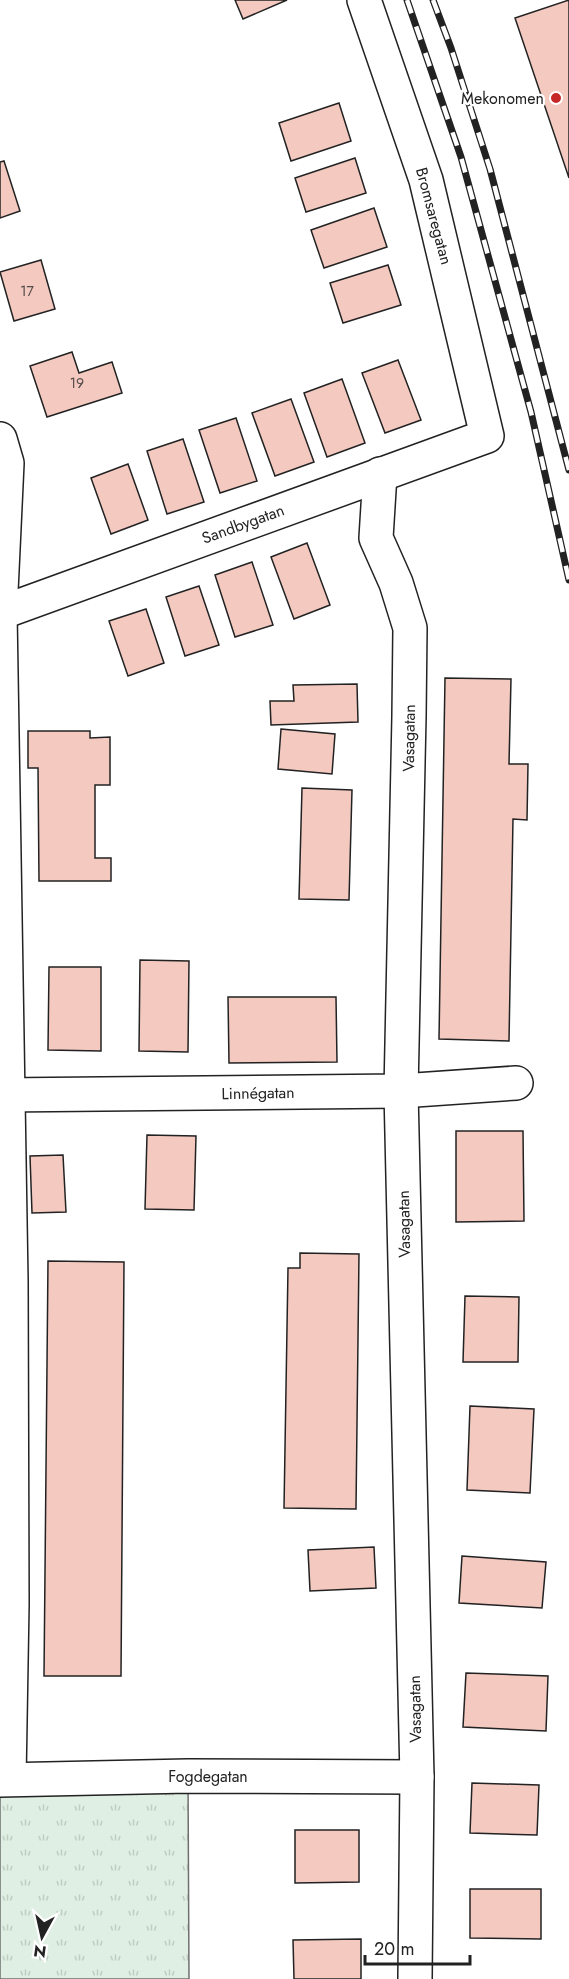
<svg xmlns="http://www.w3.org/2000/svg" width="569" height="1979" font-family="Jost,sans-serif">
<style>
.park{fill:url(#park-tufts);stroke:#6f6f6f;stroke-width:1.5}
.building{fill:#f3c9c0;stroke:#222;stroke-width:1.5}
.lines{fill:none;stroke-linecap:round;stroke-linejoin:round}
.minor-casing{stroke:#222;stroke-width:36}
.minor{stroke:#fff;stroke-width:33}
.rail-casing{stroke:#222;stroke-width:7}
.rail{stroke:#fff;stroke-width:4.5;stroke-dasharray:14;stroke-linecap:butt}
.poi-dot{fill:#c62828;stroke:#fff;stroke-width:2}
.labels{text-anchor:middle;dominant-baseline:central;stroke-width:4.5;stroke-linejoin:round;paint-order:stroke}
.number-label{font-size:14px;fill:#564c4a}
.poi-label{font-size:16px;fill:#222;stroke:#fff;text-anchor:end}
.street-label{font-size:16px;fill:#222;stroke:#fff}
</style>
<defs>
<pattern id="park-tufts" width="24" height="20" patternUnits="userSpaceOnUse" patternTransform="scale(1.5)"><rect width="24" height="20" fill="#e0efe3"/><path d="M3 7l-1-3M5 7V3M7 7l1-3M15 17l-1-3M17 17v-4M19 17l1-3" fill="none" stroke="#c0cdc2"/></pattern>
</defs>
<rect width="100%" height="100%" fill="#fff"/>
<path class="park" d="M188 1776 189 1979H0V1780Z"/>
<g class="building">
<path d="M235 0H287L243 19Z"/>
<path d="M569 0V178L515 18Z"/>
<path d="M339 103 351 141 291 161 279 123Z"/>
<path d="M355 158 366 193 306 212 295 178Z"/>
<path d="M4 161 20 211 0 218V162Z"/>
<path d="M374 208 387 247 324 268 311 230Z"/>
<path d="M41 260 55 309 14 321 0 272Z"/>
<path d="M388 265 401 305 343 323 330 283Z"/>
<path d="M72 352 79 373 112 362 122 393 47 417 30 366Z"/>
<path d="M398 360 421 420 385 433 362 373Z"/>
<path d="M342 379 365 443 327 457 304 393Z"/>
<path d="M291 399 314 462 275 476 252 413Z"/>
<path d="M236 418 257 481 220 493 199 430Z"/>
<path d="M183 439 204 502 167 514 147 451Z"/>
<path d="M128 464 148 520 111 534 91 478Z"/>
<path d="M307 543 330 605 294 619 271 557Z"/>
<path d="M252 562 273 625 235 637 215 575Z"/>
<path d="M199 586 219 645 185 656 166 597Z"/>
<path d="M146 609 164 663 128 676 109 621Z"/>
<path d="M445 678 511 679 509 764H528L527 820 513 819 509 1041 439 1039Z"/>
<path d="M357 684 358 722 271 725 270 701H294L293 685Z"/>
<path d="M281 729 335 734 332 774 278 769Z"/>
<path d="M28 731H90V738L110 737V785H95V858H111V881H39L38 768H28Z"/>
<path d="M302 788 352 790 349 900 299 899Z"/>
<path d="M140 960 189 961 188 1052 139 1051Z"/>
<path d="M49 967H101V1051L48 1050Z"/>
<path d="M228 997H336L337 1062 229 1063Z"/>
<path d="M456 1131H523L524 1221 456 1222Z"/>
<path d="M147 1135 196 1136 194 1210 145 1209Z"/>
<path d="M63 1155 66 1212 32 1213 30 1156Z"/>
<path d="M300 1253 359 1254 356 1509 284 1508 288 1268H300Z"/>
<path d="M48 1261 124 1262 121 1676H44Z"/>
<path d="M465 1296 519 1297 518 1362H463Z"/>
<path d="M470 1406 534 1409 530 1493 467 1490Z"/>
<path d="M374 1547 376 1588 310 1591 308 1550Z"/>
<path d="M462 1556 546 1562 542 1608 459 1603Z"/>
<path d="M466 1673 548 1676 546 1731 463 1727Z"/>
<path d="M472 1783 539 1785 537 1835 470 1833Z"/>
<path d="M295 1830H359V1882L295 1883Z"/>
<path d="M470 1889H541V1939L470 1938Z"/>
<path d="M361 1939V1979H294L293 1940Z"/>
</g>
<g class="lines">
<defs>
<g id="minor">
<path d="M0 439 7 463 0 613 11 1281 12 1604 9 1779"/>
<path d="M380 474 376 538 396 583 410 628 409 716 401 1091 417 1777 415 1979"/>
<path d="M0 613 487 436 426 180 364 0"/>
<path d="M0 1095 401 1091 516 1083"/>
<path d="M0 1780 188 1776 417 1777"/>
</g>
</defs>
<use href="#minor" class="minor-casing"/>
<use href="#minor" class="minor"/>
<defs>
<g id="rail">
<path d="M407 0 461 157 531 412 569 580"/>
<path d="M433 0 451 48 490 169 569 470"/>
</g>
</defs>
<use href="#rail" class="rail-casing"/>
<use href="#rail" class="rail"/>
</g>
<circle class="poi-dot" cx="556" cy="98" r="6"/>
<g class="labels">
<g class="number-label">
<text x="27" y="291">17</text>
<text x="77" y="383">19</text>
</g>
<g class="poi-label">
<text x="544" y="98">Mekonomen</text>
</g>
<g class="street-label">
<text transform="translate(434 216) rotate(75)">Bromsaregatan</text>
<text transform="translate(243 524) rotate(-20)">Sandbygatan</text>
<text transform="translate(409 738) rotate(-89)">Vasagatan</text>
<text transform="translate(258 1093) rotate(-1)">Linnégatan</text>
<text transform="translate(404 1224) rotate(-91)">Vasagatan</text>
<text transform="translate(415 1709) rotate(-91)">Vasagatan</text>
<text x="208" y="1776">Fogdegatan</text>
</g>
</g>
<g transform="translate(42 1937) rotate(188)" stroke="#ffffff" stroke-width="4.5" paint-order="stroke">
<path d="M0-4.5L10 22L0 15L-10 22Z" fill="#222222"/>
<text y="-9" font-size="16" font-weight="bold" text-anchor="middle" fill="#222222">N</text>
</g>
<path d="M365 1955v9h105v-9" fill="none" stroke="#222222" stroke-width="3"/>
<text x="374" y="1955" font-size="18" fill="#222222" stroke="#ffffff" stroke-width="4.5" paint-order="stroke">20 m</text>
</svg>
